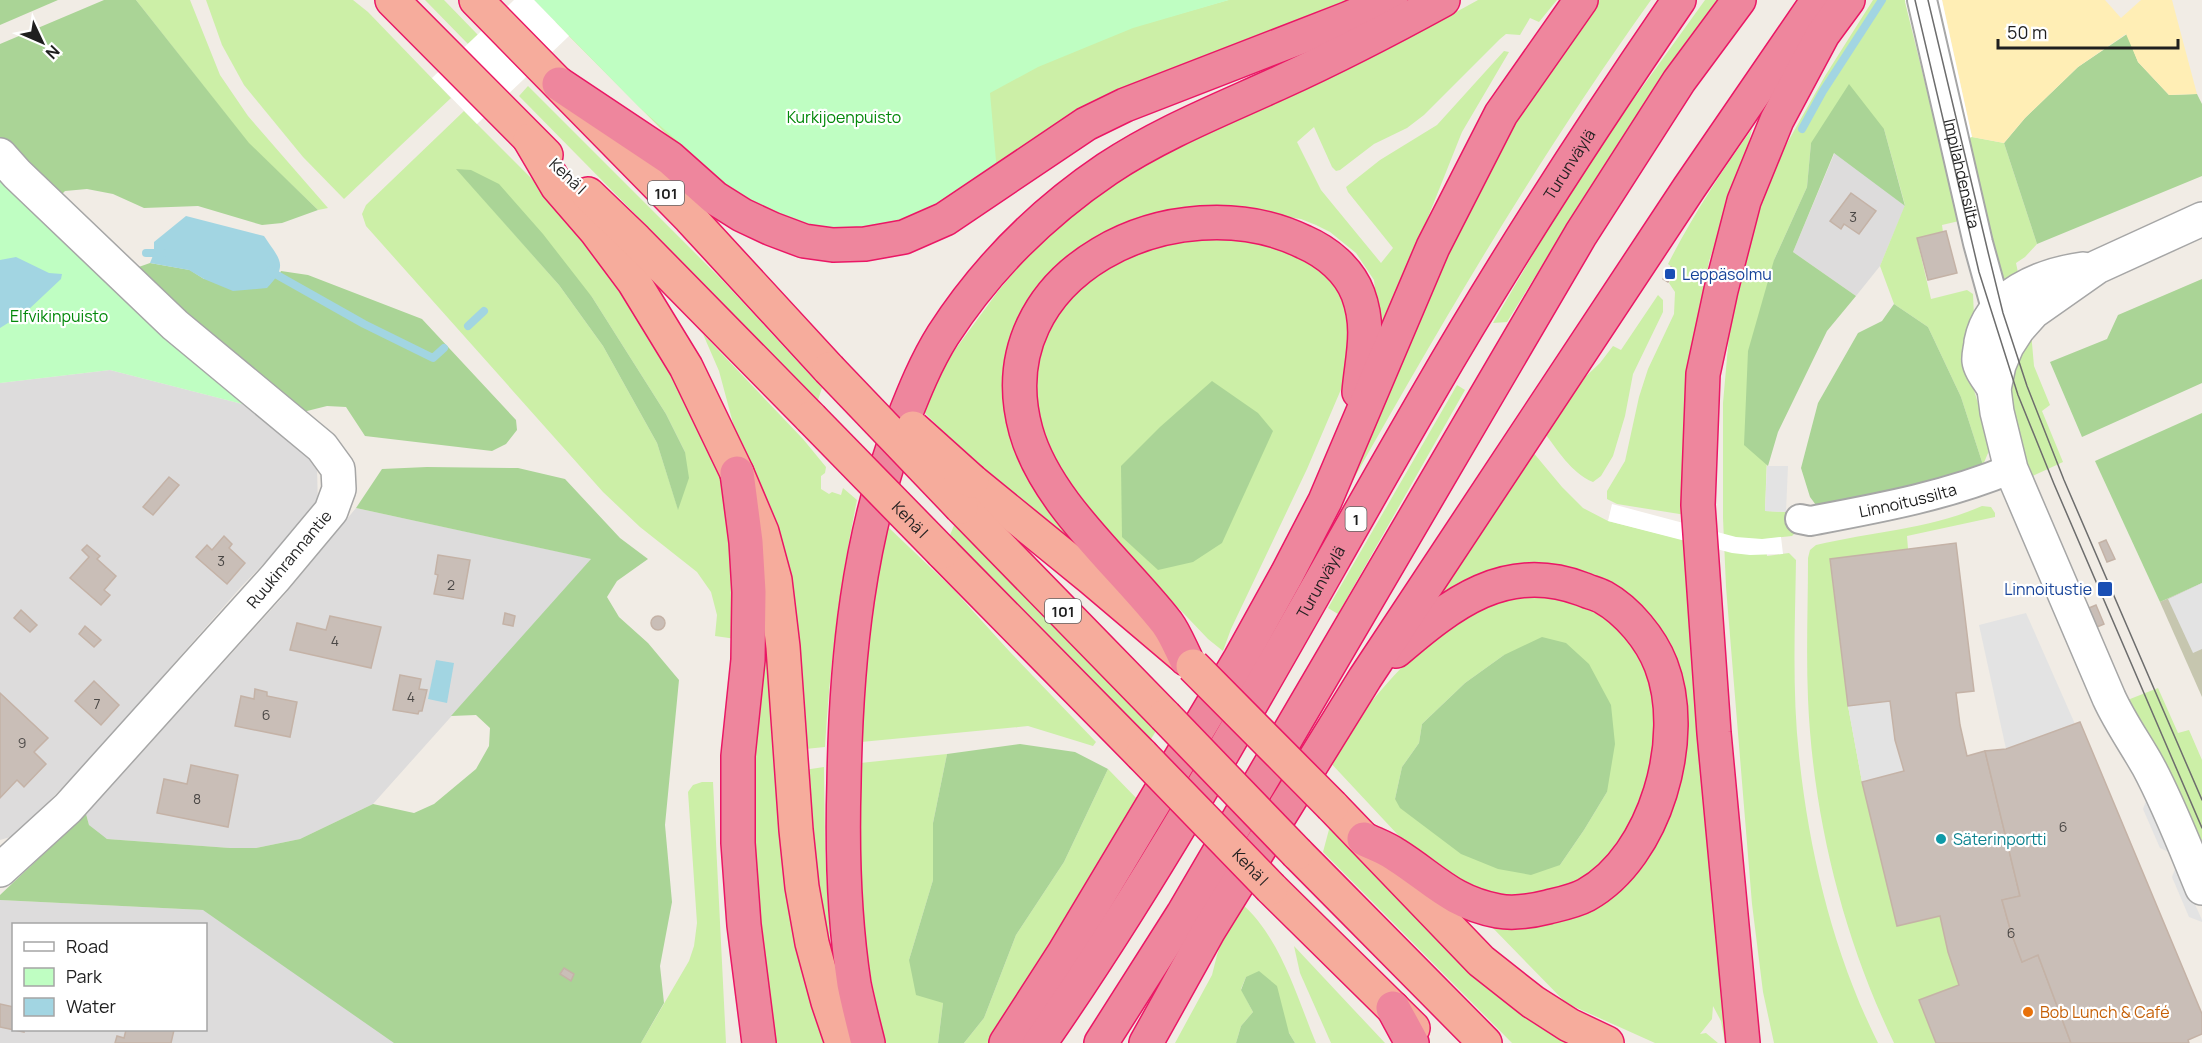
<svg xmlns="http://www.w3.org/2000/svg" width="2202" height="1043" font-family="Manrope,sans-serif">
<style>
.residential{fill:#dddcdc;fill-rule:evenodd}
.construction{fill:#c6c6af}
.grass{fill:#ccefa7;fill-rule:evenodd}
.forest{fill:#aad496}
.sand{fill:#ffeeb5}
.park{fill:#bffec2}
.parking{fill:#e3e3e3}
.water{fill:#a2d5e2}
.pier{fill:#fff}
.lines{fill:none;stroke-linecap:round;stroke-linejoin:round}
.stream{stroke:#a2d5e2;stroke-width:8}
.building{fill:#c9beb7;stroke:#c4b2a6;stroke-width:1.5}
.minor-casing{stroke:#a6a6a6;stroke-width:32}
.tertiary-casing{stroke:#a6a6a6;stroke-width:36}
.trunk-casing{stroke:#ea1765;stroke-width:36}
.motorway-casing{stroke:#ea1765;stroke-width:36}
.minor{stroke:#fff;stroke-width:28}
.tertiary{stroke:#fff;stroke-width:33}
.trunk{stroke:#f6ac9c;stroke-width:33}
.motorway{stroke:#ee869d;stroke-width:33}
.tram{stroke:#6d6d6d;stroke-width:1.5}
.trunk-bridge-casing{stroke:#ea1765;stroke-width:36;stroke-linecap:butt}
.trunk-bridge{stroke:#f6ac9c;stroke-width:33}
.transit-dot{fill:#1a4fb4;stroke:#fff;stroke-width:2}
.culture-dot{fill:#0f9aa8;stroke:#fff;stroke-width:2}
.food-dot{fill:#e8710a;stroke:#fff;stroke-width:2}
.labels{text-anchor:middle;dominant-baseline:central;stroke-width:4.5;stroke-linejoin:round;paint-order:stroke}
.number-label{font-size:14px;fill:#4a4745}
.shield{fill:#fff;stroke:#626262;stroke-width:1.5}
.shield-label{font-size:15px;font-weight:bold;fill:#1f1f1f}
.park-label{font-size:16px;fill:#028809;stroke:#fff}
.street-label{font-size:16px;fill:#1f1f1f;stroke:#fff}
.transit-label{font-size:16px;fill:#164399;stroke:#fff;text-anchor:start}
.culture-label{font-size:16px;fill:#0d838f;stroke:#fff;text-anchor:start}
.food-label{font-size:16px;fill:#c56008;stroke:#fff;text-anchor:start}
</style>
<rect width="100%" height="100%" fill="#f1ece5"/>
<g class="residential">
<path d="M1835 152 1905 206 1880 266 1856 296 1793 252Z"/>
<path d="M110 370 266 410 317 467 318 507 241 587 97 751 17 835 0 840V383Z"/>
<path d="M356 508 592 559 373 804 300 839 256 848H230L107 839 94 831 89 825 86 814 281 599Z"/>
<path d="M0 900 203 910 672 902 583 1043H0ZM14 924H206V1030H14Z"/>
</g>
<path class="construction" d="M2202 583V697L2160 602Z"/>
<g class="grass">
<path d="M136 0H190L220 75 248 116 328 208 318 210 249 144Z"/>
<path d="M206 0H353L368 12 451 98 344 199 303 157 244 85 222 45Z"/>
<path d="M425 0H444L478 35 468 44Z"/>
<path d="M1228 0H1370L997 172 737 197 709 169 671 139 555 22 1014 61Z"/>
<path d="M1478 0H1557L1539 22 1530 18 1520 35 1506 34 1500 39 1424 115 1407 128 1374 144 1340 170 1336 171 1332 167 1314 127 1297 142 1321 190 1381 263 1393 248 1348 192 1346 187 1380 160 1437 125 1504 51 1509 52 1462 132 1385 325 1379 326 1374 280 1356 253 1330 232 1316 225 1301 219 1249 211 1139 223 1010 359 1088 555 978 467 923 411 949 358 999 290 1032 251 1113 182 1209 132 1387 50Z"/>
<path d="M1593 0H1651C1523 179 1413 371 1307 563L1473 198 1547 63Z"/>
<path d="M1705 0H1719L1596 178 1507 322 1493 323 1582 171Z"/>
<path d="M1873 0H1908L1905 2 1959 221 1942 225 1943 232 1917 239 1931 299 1967 290 1973 294 1974 317 1970 377 1991 446 1983 465 1961 397 1928 327 1894 304 1880 266 1905 205 1884 129 1811 143 1807 187 1774 260 1765 511 1786 512 1796 532 1792 536 1766 539 1767 556 1789 553 1796 560C1795 625 1792 691 1799 755 1809 853 1834 955 1878 1043H1774L1763 992 1752 904 1726 587 1723 518V403L1729 335 1744 265 1762 199 1781 154 1825 76Z"/>
<path d="M528 86 722 280 822 388 818 400 519 96Z"/>
<path d="M464 111 555 202 607 268 667 364 698 424 722 480 728 504 736 639 715 636 717 615 711 592 697 572 640 527 603 492 366 226 362 214 366 205ZM457 169 592 297 666 414 685 452 678 509 657 443 603 346 559 285Z"/>
<path d="M1752 129 1746 154 1709 261 1692 354V516L1617 504 1607 499V491L1625 461 1639 397 1648 369 1674 314 1675 292 1669 283 1676 270 1668 264C1692 217 1721 172 1752 129Z"/>
<path d="M1972 137 2004 143 2037 244 2025 257 2016 263 2020 282 2009 287 2001 280 1967 138Z"/>
<path d="M1241 237 1296 251 1332 278 1351 314 1348 373 1307 469 1231 629 1223 651 1208 639 1128 555 1053 471 1038 441 1030 358 1078 283 1160 240Z"/>
<path d="M1658 295 1663 300V312L1633 374 1625 416 1613 456 1601 476 1593 482C1571 473 1557 449 1543 431L1580 382 1600 363 1613 346 1621 350Z"/>
<path d="M2031 332 2034 366 2050 405 2042 411 2063 462 2028 478 2008 389H2012L2013 373Z"/>
<path d="M703 334 803 439 826 467 825 473 821 476V489L829 494 832 492 841 495 843 488 857 500C840 582 830 663 825 747L805 749 737 438 719 371Z"/>
<path d="M1457 385 1465 390 1338 614 1328 608Z"/>
<path d="M1532 451 1562 487 1583 508 1608 521 1692 542 1737 1043H1725L1721 1021 1713 1006 1712 1019 1700 1034 1706 1033 1718 1043H1655L1566 1003 1489 924 1580 912 1684 738 1605 584 1429 605Z"/>
<path d="M1982 506 1991 507 1995 513V517L1907 536 1908 549 1830 560 1848 706 1862 782 1897 926 1940 916 1948 952 1959 985 1920 1000 1936 1043H1894C1843 937 1813 817 1808 699 1806 652 1808 605 1808 558L1810 550 1816 545C1871 532 1930 529 1982 506Z"/>
<path d="M955 523 1156 731 1151 739 950 535Z"/>
<path d="M887 526 953 589 1010 652 1096 742 1093 746 1028 726 861 742 864 674 873 607Z"/>
<path d="M1541 594 1602 612 1627 635 1648 671 1658 704 1653 780 1613 860 1567 889 1522 899 1481 891 1457 880 1420 854 1398 835 1327 759C1370 703 1413 641 1479 610 1487 606 1496 601 1505 599 1516 596 1529 596 1541 594ZM1504 655 1607 792 1584 830 1560 865 1395 799 1402 767 1419 743 1422 724 1465 683Z"/>
<path d="M767 616 828 1043H771C769 991 761 940 757 889 751 799 753 706 767 616Z"/>
<path d="M2158 688 2178 733 2189 730 2202 760V854L2125 701Z"/>
<path d="M947 754 933 823V880L909 960 943 1003 938 1043H886C876 1006 868 968 864 929 858 874 860 818 860 763Z"/>
<path d="M824 767 825 853 831 959 819 915 804 770Z"/>
<path d="M1108 769 1142 804 1035 975 989 1043H964L984 1018 1016 935 1064 862Z"/>
<path d="M702 782H713L726 1043H641L689 961 694 946 697 923 688 792 693 785Z"/>
<path d="M1331 822 1581 1043H1512L1323 852Z"/>
<path d="M1241 903C1281 938 1296 995 1316 1043H1295L1289 1033 1246 977 1241 989 1253 1012 1241 1026 1236 1043H1175L1212 975 1217 955 1229 922Z"/>
<path d="M1294 946 1385 1043H1331L1300 973Z"/>
</g>
<g class="forest">
<path d="M0 0H58L0 25Z"/>
<path d="M104 0H136L249 143 318 210 282 223 262 225 198 206 144 208 113 194 87 189 65 191 58 198 0 141V44Z"/>
<path d="M2127 34 2138 62 2169 95 2197 94 2202 104V176L2037 244 2004 143 2025 118 2078 67Z"/>
<path d="M1849 84 1884 129 1905 206 1834 153 1793 252 1856 296 1827 331 1778 432 1768 466 1744 445 1748 351 1774 260 1807 187 1811 143Z"/>
<path d="M456 169 471 170 499 184 543 234 592 297 666 414 685 452 689 478 678 510 657 443 603 346 559 285Z"/>
<path d="M150 263 190 270 204 279 279 275 281 271 308 275 422 319 516 420 517 430 506 444 492 451 365 436 346 407 327 406 295 414 133 269Z"/>
<path d="M2202 279V383L2082 437 2050 362 2107 339 2118 315Z"/>
<path d="M1894 304 1928 327 1961 397 1983 465 1974 481 1819 509 1810 497 1801 468 1818 403 1858 333 1882 321Z"/>
<path d="M1212 381 1258 413 1273 431 1222 543 1193 562 1158 570 1122 537 1121 466 1160 427Z"/>
<path d="M2202 413V583L2160 602 2095 461Z"/>
<path d="M427 467 518 468 565 479 620 538 648 559 617 581 607 597 619 617 648 643 679 680 665 825 672 902 660 966 664 1003 641 1043H394L203 910 0 900V895L86 814 89 825 107 839 230 848H256L300 839 373 804 414 813 434 804 476 769 489 746 490 728 476 715 451 716 591 559 356 508 382 469Z"/>
<path d="M1542 637 1566 643 1589 664 1611 705 1615 744 1607 792 1584 830 1560 865 1531 875 1498 869 1461 854 1400 808 1395 799 1402 767 1419 743 1422 724 1465 683 1504 655Z"/>
<path d="M1020 744 1075 752 1108 769 1064 862 1016 935 984 1018 964 1043H938L943 1003 916 995 909 960 933 880V823L947 754Z"/>
<path d="M1259 971 1277 986 1289 1033 1295 1043H1236L1241 1026 1253 1012 1241 990 1246 977Z"/>
</g>
<path class="sand" d="M1942 0H2105L2121 18 2141 0H2172L2197 94 2169 95 2138 62 2126 34 2078 67 2025 118 2004 143 1972 137Z"/>
<g class="park">
<path d="M534 0H1229L1133 28 1038 67 990 93 997 172 904 226 828 235 737 197 709 169 639 107Z"/>
<path d="M0 177 266 410 110 370 0 383Z"/>
</g>
<g class="parking">
<path d="M1767 466H1788L1786 512 1765 511Z"/>
<path d="M2202 583V649L2193 653 2168 599Z"/>
<path d="M2026 613 2075 724 2006 749 1979 625Z"/>
<path d="M1890 701 1895 740 1904 771 1862 782 1848 706Z"/>
<path d="M2148 796 2175 855 2160 848 2143 809Z"/>
<path d="M2177 864 2202 920V922L2189 917 2172 877Z"/>
</g>
<g class="water">
<path d="M186 216 264 236C280 260 289 265 267 288L233 291 204 279 189 270 150 263 154 253V242Z"/>
<path d="M16 257 49 273 62 274 61 279 27 311 0 328V260Z"/>
<path d="M436 660 454 663 447 703 428 699Z"/>
</g>
<g class="pier">
<path d="M514 0H534L569 36 477 124 432 78Z"/>
<path d="M1905 0H1942L1972 137 1941 144Z"/>
<path d="M1612 504 1736 537 1762 539 1781 537 1783 554 1750 555 1732 553 1608 521Z"/>
</g>
<g class="lines">
<g class="stream">
<path d="M1802 129 1823 91 1882 0"/>
<path d="M146 253H163"/>
<path d="M270 271 364 324 433 358 444 348"/>
<path d="M468 326 484 311"/>
</g>
</g>
<g class="building">
<path d="M1851 193 1876 211 1859 234 1844 224 1841 229 1830 221Z"/>
<path d="M1946 231 1957 273 1928 280 1917 238Z"/>
<path d="M1671 267 1676 271 1668 282 1663 279Z"/>
<path d="M169 477 179 485 153 515 143 507Z"/>
<path d="M224 536 232 544 229 548 245 563 227 584 196 557 207 545 212 550Z"/>
<path d="M2106 540 2115 559 2107 562 2099 543Z"/>
<path d="M1956 543 1974 691 1956 693 1960 725 1967 756 1985 751 2020 896 2002 900 2011 932 2022 962 2038 955 2071 1043H1936L1919 1000 1959 985 1948 952 1940 916 1897 926 1862 782 1904 771 1895 740 1890 701 1848 706 1830 559Z"/>
<path d="M87 545 100 556 97 559 116 576 104 590 110 595 101 605 70 578 89 557 82 550Z"/>
<path d="M438 555 470 560 463 599 434 594 438 575 435 574Z"/>
<path d="M2096 605 2104 624 2097 627 2089 608Z"/>
<path d="M21 610 37 625 30 632 14 618Z"/>
<path d="M505 613 515 616 513 626 503 624Z"/>
<circle cx="658" cy="623" r="7"/>
<path d="M330 616 381 627 371 668 290 650 297 623 326 630Z"/>
<path d="M85 626 101 640 94 647 79 634Z"/>
<path d="M400 675 421 679 419 689 427 690 422 711H419L418 714 393 710Z"/>
<path d="M94 681 119 705 101 725 75 701Z"/>
<path d="M255 689 267 692V696L297 702 290 737 235 726 241 696 254 699Z"/>
<path d="M0 693 48 738 34 752 46 764 24 787 17 780 0 798Z"/>
<path d="M2080 722 2202 1014V1034L2188 1040 2189 1043H2071L2038 955 2022 962 2011 932 2002 900 2020 896 1985 751 2006 749Z"/>
<path d="M191 765 238 775 228 827 157 813 164 779 187 784Z"/>
<path d="M564 968 574 974 571 981 560 974Z"/>
<path d="M0 1004 14 1007V1030H24V1032L0 1027Z"/>
<path d="M126 1030H174L171 1043H115L117 1036 124 1038Z"/>
</g>
<g class="lines">
<defs>
<g id="minor">
<path id="s1" d="M1922 0 1978 243 2002 330"/>
<path id="s2" d="M1800 519 1810 521C1879 508 1946 496 2011 469"/>
</g>
<g id="tertiary">
<path d="M0 155 17 174 175 325 322 447 338 469 339 489 331 511 275 578 68 808 0 870"/>
<path d="M2202 219 2097 267 2033 312 2018 329 2007 346 1999 365 1994 389 1997 412 2011 469 2109 698C2120 722 2135 743 2148 766 2169 805 2185 847 2202 888"/>
<path d="M1994 389C1990 381 1980 370 1979 361 1978 356 1981 347 1981 342 1990 295 2041 275 2083 269"/>
</g>
<g id="trunk">
<path d="M392 0 546 155"/>
<path d="M476 0 690 218 829 369"/>
<path d="M530 140 557 186 596 231 634 282 686 367 737 473 762 532 775 580 783 647 796 830 802 887 812 943 828 1002 842 1043"/>
<path d="M588 194 636 240 811 418"/>
<path d="M972 481 1091 578 1183 656"/>
<path d="M961 507 1165 716"/>
<path d="M942 552 1142 755"/>
<path d="M1332 806 1481 961 1533 1002 1569 1025 1607 1043"/>
<path d="M1297 853 1485 1043"/>
<path d="M1271 888 1413 1028"/>
</g>
<g id="motorway">
<path d="M559 84 670 158 715 198 742 215 772 229 804 241 833 245 865 244 904 237 945 219 1086 124 1125 105 1347 19 1391 0"/>
<path d="M737 473 746 542 749 592 748 660 738 756V843L744 925 759 1043"/>
<path d="M1186 659C1180 647 1175 634 1167 623 1122 565 1046 503 1026 431 982 272 1177 180 1304 242 1327 252 1349 270 1358 294 1371 329 1362 357 1359 392"/>
<path d="M1364 839C1374 844 1386 848 1396 855 1434 879 1451 902 1498 911 1514 914 1532 911 1548 907 1560 904 1575 901 1586 895 1656 856 1689 737 1661 665 1651 639 1628 611 1603 597 1597 594 1589 592 1582 589 1506 560 1451 604 1396 651"/>
<path d="M1393 1008 1412 1043"/>
<path d="M868 1043C863 1023 858 1004 854 984 844 918 842 849 844 783 846 660 858 536 903 420 914 392 926 362 943 335 985 270 1042 213 1107 169 1161 133 1222 109 1281 82 1336 57 1390 29 1443 0"/>
<path d="M1006 1043 1064 953 1240 659 1287 574 1325 501 1433 247 1501 114 1581 0"/>
<path id="s3" d="M1040 1043C1184 836 1301 612 1428 394 1506 259 1591 128 1679 0"/>
<path d="M1101 1043 1183 914 1581 234 1679 81 1739 0"/>
<path d="M1146 1043 1209 930 1365 678 1689 188 1818 0"/>
<path d="M1743 1043 1714 733 1698 505 1703 374 1721 290 1744 201 1777 120 1823 34 1848 0"/>
</g>
</defs>
<use href="#minor" class="minor-casing"/>
<use href="#tertiary" class="tertiary-casing"/>
<use href="#trunk" class="trunk-casing"/>
<use href="#motorway" class="motorway-casing"/>
<use href="#minor" class="minor"/>
<use href="#tertiary" class="tertiary"/>
<use href="#trunk" class="trunk"/>
<use href="#motorway" class="motorway"/>
<g class="tram">
<path d="M1915 0 1979 272 2018 395 2054 484 2202 828"/>
<path d="M1928 0 1988 252 2003 313 2027 386 2064 480 2202 800"/>
</g>
<defs>
<g id="trunk-bridge">
<path d="M829 369 961 507"/>
<path id="s4" d="M811 418 942 552"/>
<path d="M913 428 972 481"/>
<path d="M1193 666 1332 806"/>
<path d="M1165 716 1297 853"/>
<path id="s5" d="M1142 755 1271 888"/>
</g>
</defs>
<use href="#trunk-bridge" class="trunk-bridge-casing"/>
<use href="#trunk-bridge" class="trunk-bridge"/>
</g>
<g class="transit-dot">
<rect x="1664" y="268" width="12" height="12" rx="3"/>
<rect x="2097" y="581" width="16" height="16" rx="3"/>
</g>
<circle class="culture-dot" cx="1941" cy="839" r="6"/>
<circle class="food-dot" cx="2028" cy="1012" r="6"/>
<g class="labels">
<g class="number-label">
<text x="1853" y="216">3</text>
<text x="221" y="560">3</text>
<text x="451" y="584">2</text>
<text x="335" y="640">4</text>
<text x="411" y="696">4</text>
<text x="97" y="703">7</text>
<text x="266" y="714">6</text>
<text x="22" y="742">9</text>
<text x="197" y="798">8</text>
<text x="2063" y="826">6</text>
<text x="2011" y="932">6</text>
</g>
<g class="shield">
<rect x="648" y="181" width="36" height="24" rx="4.5"/>
<rect x="1345.5" y="507" width="21" height="24" rx="4.5"/>
<rect x="1045" y="599" width="36" height="24" rx="4.5"/>
</g>
<g class="shield-label">
<text x="666" y="193">101</text>
<text x="1356" y="519">1</text>
<text x="1063" y="611">101</text>
</g>
<g class="park-label">
<text x="844" y="117">Kurkijoenpuisto</text>
<text x="59" y="316">Elfvikinpuisto</text>
</g>
<g class="street-label">
<text stroke="none"><textPath href="#s3" startOffset="1026">Turunväylä</textPath></text>
<text stroke="none"><textPath href="#s1" startOffset="178">Impilahdensilta</textPath></text>
<text transform="translate(568 176) rotate(43)">Kehä I</text>
<text stroke="none"><textPath href="#s2" startOffset="110">Linnoitussilta</textPath></text>
<text stroke="none"><textPath href="#s4" startOffset="142">Kehä I</textPath></text>
<text transform="translate(289 559) rotate(-50)">Ruukinrannantie</text>
<text stroke="none"><textPath href="#s3" startOffset="540">Turunväylä</textPath></text>
<text stroke="none"><textPath href="#s5" startOffset="156">Kehä I</textPath></text>
</g>
<g class="transit-label">
<text x="1682" y="274">Leppäsolmu</text>
<text x="2092" y="589" text-anchor="end">Linnoitustie</text>
</g>
<g class="culture-label">
<text x="1953" y="839">Säterinportti</text>
</g>
<g class="food-label">
<text x="2040" y="1012">Bob Lunch &amp; Café</text>
</g>
</g>
<rect x="12" y="923" width="195" height="108" fill="#ffffff" stroke="#a5a5a5" stroke-width="1.5"/>
<rect x="24" y="942" width="30" height="9" fill="#ffffff" stroke="#a5a5a5" stroke-width="1.5"/>
<text x="66" y="953" font-size="18" fill="#1f1f1f">Road</text>
<rect x="24" y="968" width="30" height="18" fill="#bffec2" stroke="#a5a5a5" stroke-width="1.5"/>
<text x="66" y="983" font-size="18" fill="#1f1f1f">Park</text>
<rect x="24" y="998" width="30" height="18" fill="#a2d5e2" stroke="#a5a5a5" stroke-width="1.5"/>
<text x="66" y="1013" font-size="18" fill="#1f1f1f">Water</text>
<g transform="translate(42 42) rotate(134)" stroke="#ffffff" stroke-width="4.5" paint-order="stroke">
<path d="M0-4.5L10 22L0 15L-10 22Z" fill="#1f1f1f"/>
<text y="-9" font-size="16" font-weight="bold" text-anchor="middle" fill="#1f1f1f">N</text>
</g>
<path d="M1998 39v9h180v-9" fill="none" stroke="#1f1f1f" stroke-width="3"/>
<text x="2007" y="39" font-size="18" fill="#1f1f1f" stroke="#ffffff" stroke-width="4.5" paint-order="stroke">50 m</text>
</svg>
